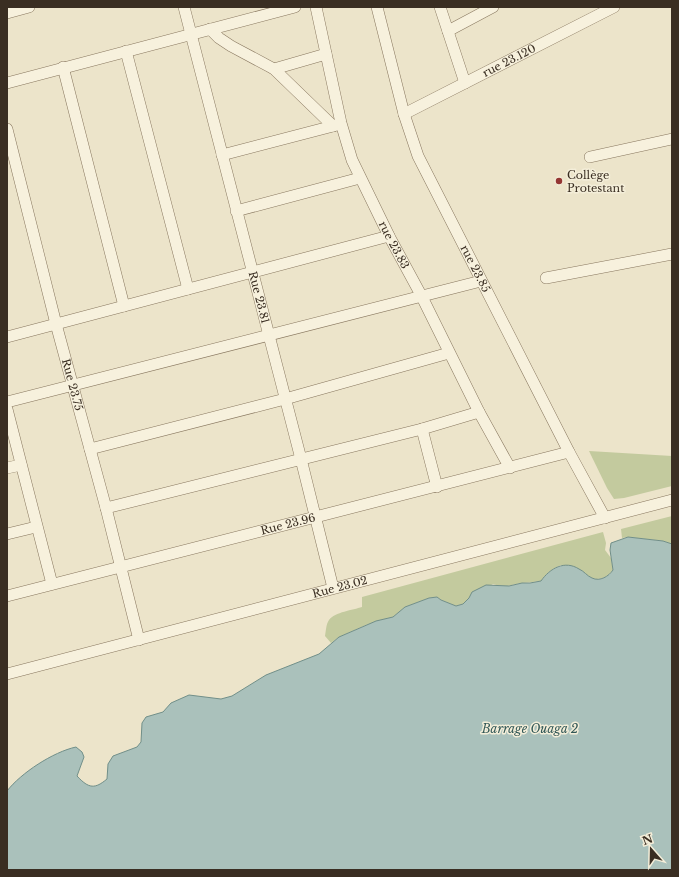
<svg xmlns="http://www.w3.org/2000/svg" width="679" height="877" font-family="'Libre Baskerville',serif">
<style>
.green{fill:#c3ca9e}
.water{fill:#aac1bb;stroke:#718f89}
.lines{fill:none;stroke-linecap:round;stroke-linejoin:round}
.minor-casing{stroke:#88775f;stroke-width:12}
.minor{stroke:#f7f1dd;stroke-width:11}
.poi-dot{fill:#943633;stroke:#f4eed9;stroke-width:1.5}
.labels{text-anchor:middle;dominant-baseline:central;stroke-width:3;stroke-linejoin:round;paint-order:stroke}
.street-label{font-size:11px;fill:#3a2e22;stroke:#f4eed9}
.poi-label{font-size:11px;fill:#3a2e22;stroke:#f4eed9;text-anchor:start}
.water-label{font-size:12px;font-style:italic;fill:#325857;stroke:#f4eed9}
</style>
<rect width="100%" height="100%" fill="#ece4ca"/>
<g class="green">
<path d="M589 451 672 456V486L624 498 614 499 607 488Z"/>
<path d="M672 516V544L663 541 628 537 622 538 621 529Z"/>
<path d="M603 532 606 543 605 550 611 558 613 570C599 589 578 573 561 565 552 569 547 572 542 581 535 582 529 582 522 583 509 585 507 588 493 584L469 598 463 604 456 606 441 600 437 597 429 598 405 607 393 617 366 625 339 637 331 643 325 636C326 631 326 624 329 620 335 612 353 610 362 607V597Z"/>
</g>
<path class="water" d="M628 537 663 541 672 544V870H7V791C21 773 53 752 76 747L82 752 84 757 77 776C89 789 95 789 107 779L108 764 113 756 137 747 141 742 142 723 146 717 163 712 171 703 189 695 221 699 232 696 266 675 319 654 339 637 376 621 393 617 405 607 429 598 437 597 441 600 456 606 463 604 469 598 472 592 486 585 509 586 522 583H530L541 581C550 568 565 560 579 569 584 571 587 576 592 578 600 582 609 576 613 570L610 550 611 543Z"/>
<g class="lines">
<defs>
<g id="minor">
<path id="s1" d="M184 7 301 459 333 588"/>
<path id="s2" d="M316 7 341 123 352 160 389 236 421 295 479 412 510 468"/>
<path id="s3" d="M377 7 404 114 418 156 569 452 605 518"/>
<path d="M440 7 465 83"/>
<path d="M7 13 29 7"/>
<path d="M210 29 219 38 231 46 274 69 333 126"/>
<path d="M448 31 493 7"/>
<path d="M126 51 188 289"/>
<path d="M63 67 124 306"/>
<path d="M274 69 326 54"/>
<path d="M7 83 295 7"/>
<path id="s4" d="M404 114 614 7"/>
<path id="s5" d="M7 129 56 324 106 508 139 640"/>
<path d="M222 155 337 125"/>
<path d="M590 157 672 139"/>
<path d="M236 211 360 178"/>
<path d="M546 278 672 254"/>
<path d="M7 337 389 236"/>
<path d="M7 402 481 281"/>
<path d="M7 409 52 584"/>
<path d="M422 429 437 487"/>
<path d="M90 449 285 399 449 353"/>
<path d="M7 468 21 465"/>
<path d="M106 508 422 429 479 412"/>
<path d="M7 534 36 527"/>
<path id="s6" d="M7 596 569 452"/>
<path id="s7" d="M7 674 672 500"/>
</g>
</defs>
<use href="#minor" class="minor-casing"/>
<use href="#minor" class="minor"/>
</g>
<circle class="poi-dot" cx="559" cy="181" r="4"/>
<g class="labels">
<g class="street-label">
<text stroke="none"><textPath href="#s4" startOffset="118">rue 23.120</textPath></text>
<text stroke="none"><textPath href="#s2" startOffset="252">rue 23.83</textPath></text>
<text stroke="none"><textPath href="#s3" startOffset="281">rue 23.85</textPath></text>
<text stroke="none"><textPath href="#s1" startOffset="300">Rue 23.81</textPath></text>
<text stroke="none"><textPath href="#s5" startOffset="264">Rue 23.75</textPath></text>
<text stroke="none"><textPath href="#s6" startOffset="290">Rue 23.96</textPath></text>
<text stroke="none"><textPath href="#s7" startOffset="344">Rue 23.02</textPath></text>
</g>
<g class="poi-label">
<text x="567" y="175">Collège<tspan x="567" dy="13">Protestant</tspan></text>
</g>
<g class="water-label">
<text x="530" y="728">Barrage Ouaga 2</text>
</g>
</g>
<rect width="679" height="877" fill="none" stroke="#3a2e22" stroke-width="16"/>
<g transform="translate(651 849) rotate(340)" stroke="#f4eed9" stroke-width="3" paint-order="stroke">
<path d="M0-3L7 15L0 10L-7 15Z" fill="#3a2e22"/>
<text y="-6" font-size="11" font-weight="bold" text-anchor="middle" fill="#3a2e22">N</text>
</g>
</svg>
